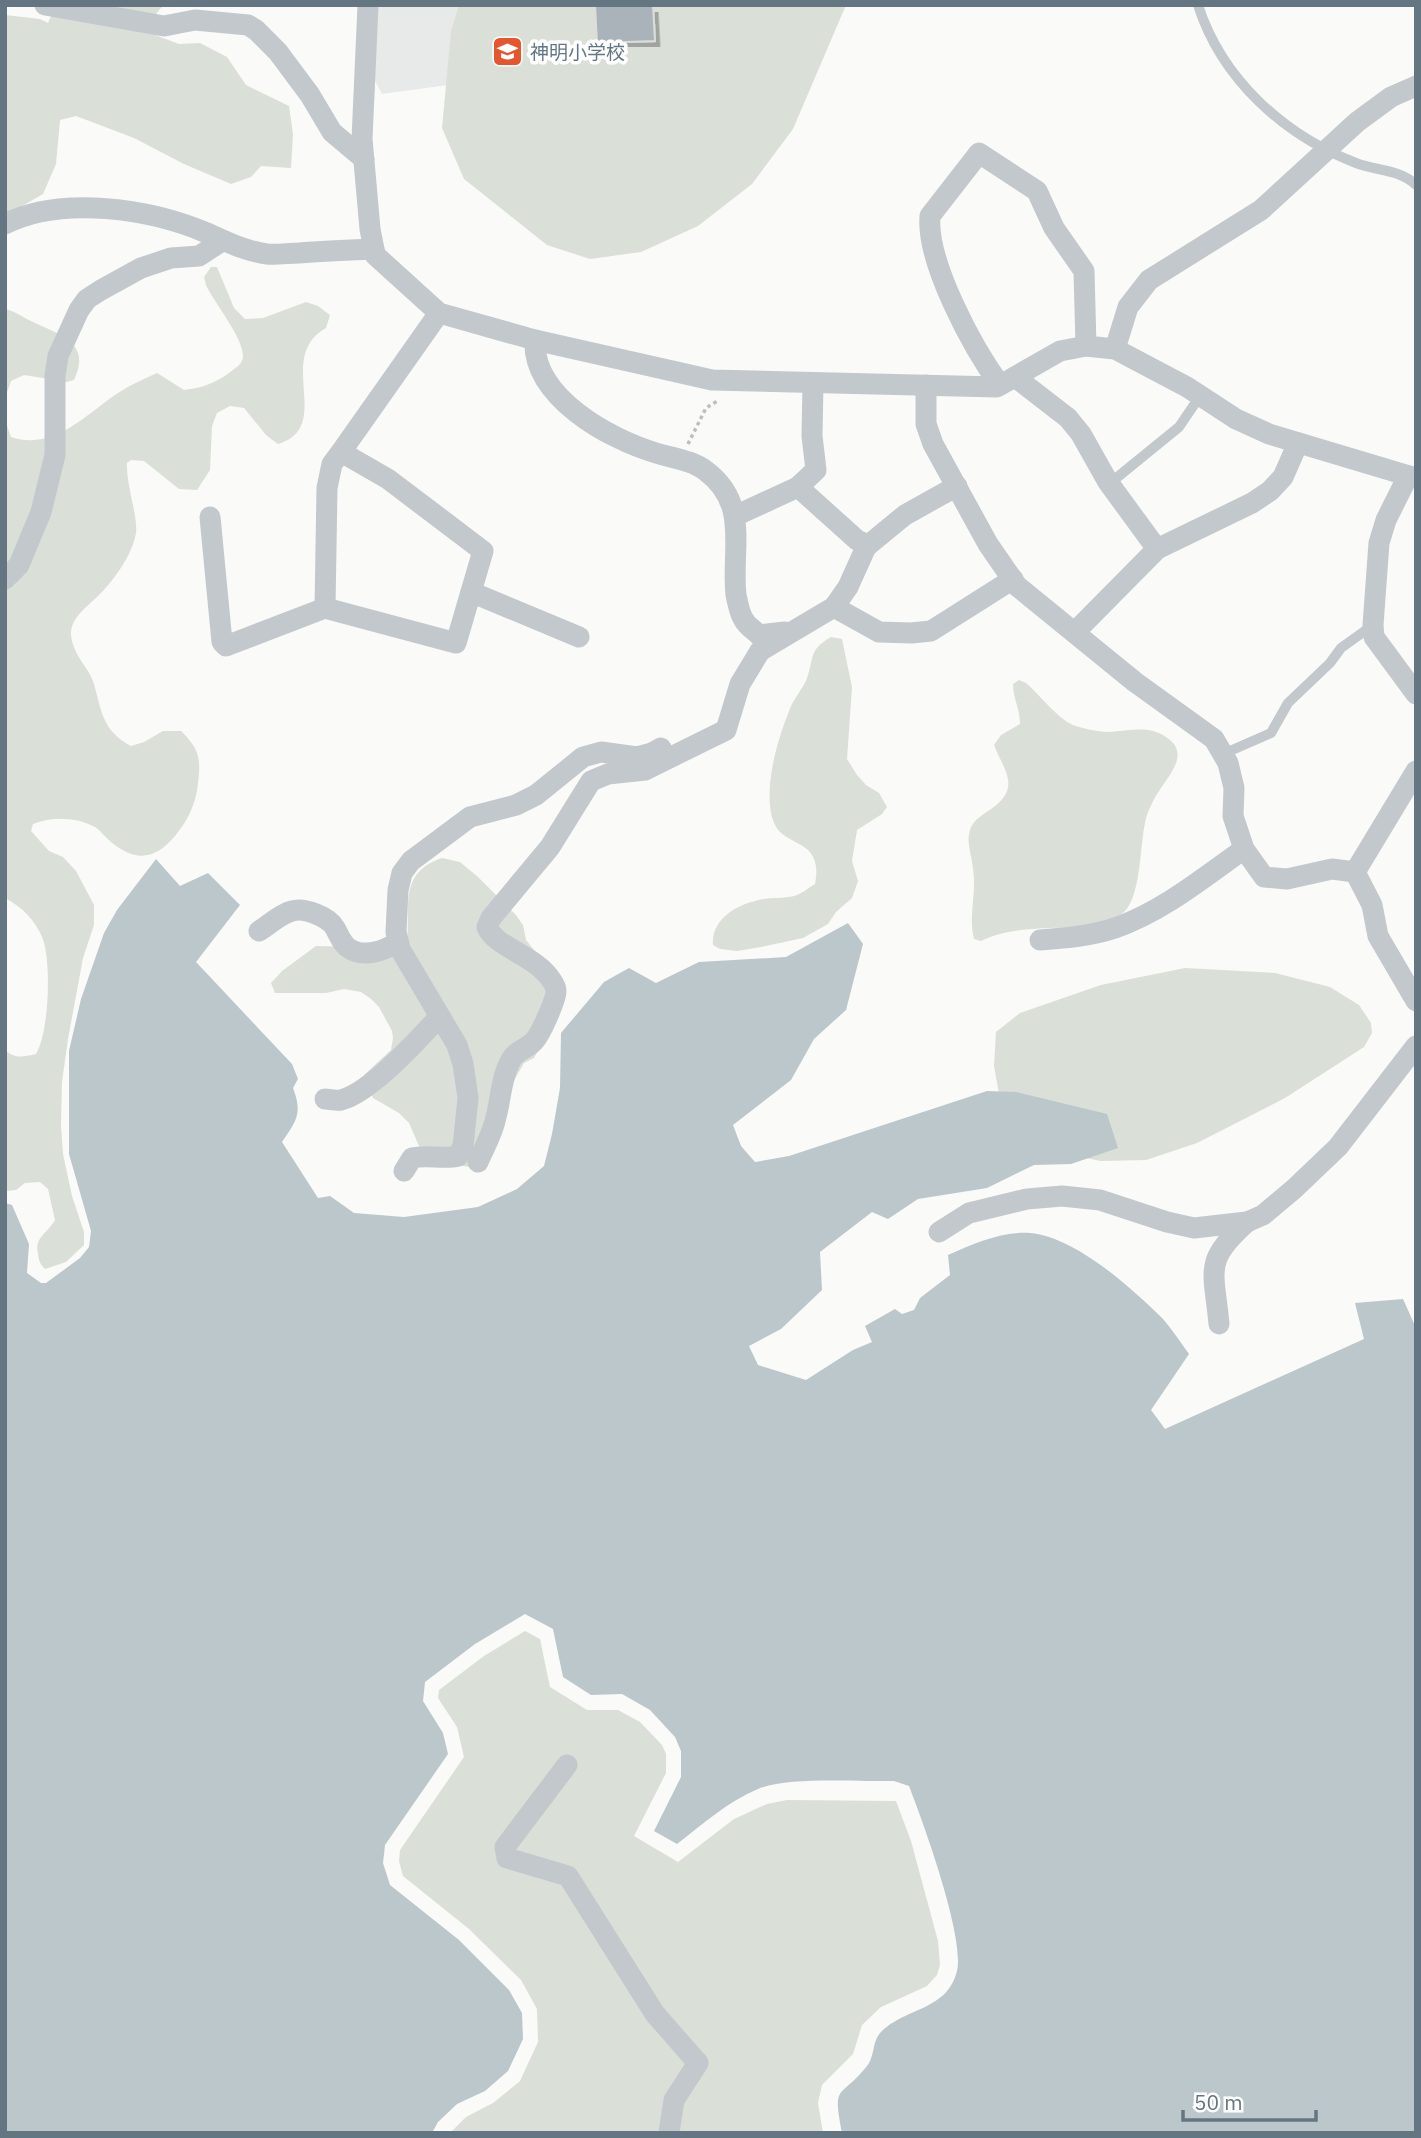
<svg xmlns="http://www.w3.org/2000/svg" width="1421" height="2138" font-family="'IBM Plex Sans','Noto Sans JP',sans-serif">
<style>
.built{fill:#e8e9e9}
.green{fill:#dadfd7}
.water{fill:#bbc7cb}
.building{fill:#aab3b9;stroke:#dcdcda;stroke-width:2;filter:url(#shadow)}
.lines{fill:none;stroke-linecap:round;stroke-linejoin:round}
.path{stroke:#bbbfc2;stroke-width:3.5;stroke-dasharray:3.5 3.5;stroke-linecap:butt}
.lane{stroke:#c3c8cc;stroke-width:10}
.street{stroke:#c3c8cc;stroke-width:21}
.labels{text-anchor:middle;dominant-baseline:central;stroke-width:7;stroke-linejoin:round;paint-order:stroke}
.poi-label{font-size:19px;fill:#657683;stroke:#fff;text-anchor:start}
</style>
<defs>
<filter id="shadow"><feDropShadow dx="4.5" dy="8" stdDeviation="0" flood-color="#0004"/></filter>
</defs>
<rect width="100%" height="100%" fill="#fafaf8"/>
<path class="built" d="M378 5H657L571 68 382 94 374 79Z"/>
<g class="green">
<path d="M56 5H164C153 15 153 21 155 35L179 44 200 43 227 57 246 85 289 106 293 134 291 168 261 166 251 177 231 184 184 164 134 138 76 116 60 120 56 164 43 194 5 216V15L40 19 48 23Z"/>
<path d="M459 5H846L793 129 752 184 698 226 641 252 590 259 547 245 464 179 442 128 451 32Z"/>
<path d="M211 267H217L234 308 245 319 263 318 306 302 318 306 330 315 326 328C274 357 335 427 278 444L266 435 244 408 230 406 217 413 212 426 210 470 197 490 179 489 144 461 131 460 127 463C126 485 138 516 136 533 132 555 116 577 101 593 88 607 66 619 72 641 75 657 90 669 94 684 102 713 103 731 131 746L144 742 163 731H181C199 749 201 757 198 783 196 804 188 820 175 836 155 860 135 862 111 842 105 837 101 831 95 827 77 817 53 816 33 824L31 831 49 851 63 857 76 871 94 905V925L83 958 68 1039 62 1082 61 1125 63 1154 72 1196 84 1232V1245L66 1262 45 1269C40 1264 39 1261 38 1254 34 1237 48 1233 55 1220L48 1189 40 1182 25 1183 16 1190 5 1191V1050C15 1059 23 1057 36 1054 49 1033 52 960 42 937 35 920 22 907 5 898V420L11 437C54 451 85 415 118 393 130 385 144 379 157 373L184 390C201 388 216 383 229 373 235 368 242 365 243 357 244 338 214 303 206 285L204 277Z"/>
<path d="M5 309C17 312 24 318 35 323 61 335 92 344 74 380L67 382 24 375 11 381 5 398Z"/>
<path d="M831 637 842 639 852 687 847 759 857 775 866 785 879 793 887 807 882 814 857 830 852 861 858 881 852 898 836 912 828 924 803 938 761 947 737 951 720 949 713 945C711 918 739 903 764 899 774 897 787 899 797 895 803 893 809 887 815 884 824 837 785 849 774 823 761 791 779 734 792 704 796 696 802 689 806 681 815 658 807 651 831 637Z"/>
<path d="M1019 680 1026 683C1040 695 1057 718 1073 725 1085 729 1097 732 1110 732 1129 731 1148 725 1166 737 1191 753 1169 775 1159 791 1154 798 1150 807 1147 815 1139 838 1143 903 1120 915 1079 937 1025 919 981 941L974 939C968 916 977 893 973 869 972 854 965 842 971 827 975 819 984 814 991 809 1022 787 1004 771 994 745L1001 735 1020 724C1020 709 1013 698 1013 684Z"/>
<path d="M442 858 460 862 478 877 515 914 523 925 526 940 558 980 542 1044 534 1058 524 1063 513 1082 473 1167 431 1163 419 1146 409 1123 399 1113 373 1098 364 1075 391 1050 393 1038 392 1031 379 1007 370 998 361 992 344 989 326 993H275L271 983 282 971 316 946 406 948C413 910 395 874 442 858Z"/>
<path d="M1185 968 1275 973 1330 987 1359 1005 1371 1023 1372 1033 1364 1047 1285 1098 1197 1143 1146 1160 1101 1161 1060 1153 1002 1110 994 1066 996 1032 1020 1013 1101 985Z"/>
<path d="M525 1631 540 1639 550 1687 587 1710H618L640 1722 662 1745 666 1754V1773L634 1836 678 1862 734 1819 767 1804 787 1800 896 1801 911 1841 938 1941 940 1965 937 1975 927 1986 881 2007 862 2025 853 2054 822 2085 818 2103 823 2133H450L466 2117 493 2103 520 2081 538 2042 537 2009 521 1980 469 1929 403 1876 399 1861 400 1850 464 1757 457 1727 438 1698 439 1690 484 1656Z"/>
</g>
<path class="water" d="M156 859 180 886 208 873 240 905 196 962 292 1064 298 1079 293 1088C303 1114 296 1121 282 1142L318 1198 330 1196 354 1213 404 1217 478 1207 517 1189 544 1166 552 1134 560 1088 561 1033 604 982 629 968 656 983 699 962 786 957 848 923 863 944 846 1010 814 1039 791 1080 733 1125 741 1146 755 1162 789 1156 987 1091 1016 1092 1107 1114 1118 1148 1071 1164 1034 1165 987 1188 918 1199 888 1219 872 1212 820 1252 822 1290 781 1329 749 1346 758 1365 806 1380 853 1350 872 1342 865 1326 895 1309 902 1314 914 1310 920 1298 950 1275 948 1255C973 1244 1002 1231 1030 1233 1075 1237 1129 1286 1160 1316 1171 1327 1180 1342 1189 1354L1151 1410 1165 1429 1364 1339 1355 1303 1403 1299 1416 1328V2133H842C832 2082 840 2100 867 2066 875 2056 872 2041 881 2032 906 2007 947 2011 957 1971 965 1937 923 1822 909 1786L894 1781C859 1782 788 1776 758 1789 727 1802 703 1824 677 1844L654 1831 681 1777V1751L675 1737 650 1710 622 1694 591 1695 563 1677 553 1629 525 1614 475 1644 425 1682 423 1701 443 1733 448 1754 385 1845 383 1863 390 1885 459 1940 509 1990 522 2013 523 2039 508 2071 485 2091 457 2104 438 2122 432 2133H5V1203L12 1205 29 1244 27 1273 41 1283H46L80 1258 89 1247 91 1231 69 1154V1051L81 999 104 933 117 910Z"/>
<path class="building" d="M595 5H653L655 41 597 43Z"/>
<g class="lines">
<path class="path" d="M688 444 706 408 719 400"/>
<g class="lane">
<path d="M1198 5C1222 80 1285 136 1356 163 1376 171 1400 169 1416 185"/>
<path d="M1109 484 1179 427 1200 396"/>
<path d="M1223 754 1271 733 1288 703 1330 663 1341 648 1373 625"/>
</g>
<g class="street">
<path d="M45 5 164 26 195 20 248 25 256 30 278 52 310 95 332 132 364 159"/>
<path d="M368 5 362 139 370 229 375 255 439 313 535 340 712 380 997 387 1060 351 1086 346 1115 349 1187 387 1236 419 1269 434 1416 478"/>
<path d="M5 224C62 195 151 209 207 233 227 242 245 251 267 254 277 255 289 253 299 253 324 251 349 250 374 249"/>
<path d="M535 340C532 397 609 439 656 453 672 458 692 460 706 471 750 504 731 549 736 595 738 603 739 613 744 620 747 626 754 630 759 635L785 632"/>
<path d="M1115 349 1128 307 1149 280 1261 210 1357 122 1391 97 1416 86"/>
<path d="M1015 377 1068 418 1081 434 1108 482 1157 549"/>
<path d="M926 385V424L933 444 988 544 1017 586 1135 682 1214 739 1228 763 1234 788 1233 816 1244 849 1264 877 1287 879 1332 869 1355 872"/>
<path d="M1000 385C973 348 926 262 930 216L979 153 1037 191 1054 228 1084 271 1086 346"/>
<path d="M341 452 388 479 483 551 456 643 325 608 327 488 332 464 341 452 439 313"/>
<path d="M1408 476 1386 520 1379 543 1373 625 1374 637 1416 694"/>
<path d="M798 487 816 470 812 436 813 383"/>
<path d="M735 516 798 487 857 540 868 545"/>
<path d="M210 517 222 642 226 646 325 608"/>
<path d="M5 579 19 565 41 512 55 455V376L58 356 79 310 87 299 101 290 141 268 171 258 199 256 222 241"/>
<path d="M471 592 579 637"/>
<path d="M834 607 879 632 911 633 931 631 1013 579"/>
<path d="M1075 632 1157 549 1252 503 1270 491 1283 477 1298 443"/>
<path d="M1355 872 1372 905 1378 936 1416 1001"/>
<path d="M1355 872 1416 771"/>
<path d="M259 931C269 925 280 914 292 911 304 907 329 917 335 928 339 935 341 942 347 947 362 959 384 951 398 942"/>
<path d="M1040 940C1066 938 1091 936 1115 928 1163 911 1203 878 1244 849"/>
<path d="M325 1099C329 1099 337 1101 341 1100 370 1093 419 1039 439 1017"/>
<path d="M478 1162C484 1148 493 1133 496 1117 501 1099 501 1077 511 1060 516 1050 528 1049 535 1040 541 1033 556 1000 556 991 556 987 554 984 552 981 536 955 496 948 487 927L491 918 550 847 591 781 608 774 645 770 726 730 740 684 760 651 834 607 848 587 866 547 905 515 957 486"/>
<path d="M404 1171 412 1158C427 1154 443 1160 458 1156L463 1146 468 1098 463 1064 457 1045 400 949 396 932 398 890 402 873 411 861 470 817 516 805 536 795 583 757 601 752 637 757 652 753 661 748"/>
<path d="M939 1232 969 1213 1027 1199 1062 1196 1100 1200 1167 1222 1194 1228 1247 1222 1263 1215 1294 1189 1338 1147 1416 1046"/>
<path d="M1219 1324C1214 1270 1203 1261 1247 1222"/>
<path d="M567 1765 505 1847 507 1858 568 1876 655 2014 698 2063 674 2100 669 2133"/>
</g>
</g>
<defs>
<symbol id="school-square" viewBox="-11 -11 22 22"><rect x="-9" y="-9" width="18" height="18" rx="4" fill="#e4572e" stroke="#fff"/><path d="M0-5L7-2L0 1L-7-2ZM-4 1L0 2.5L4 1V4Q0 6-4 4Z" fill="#fff"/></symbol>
</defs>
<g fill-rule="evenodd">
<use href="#school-square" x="490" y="34" width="35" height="35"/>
</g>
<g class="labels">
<g class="poi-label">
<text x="530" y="52">神明小学校</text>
</g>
</g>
<rect width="1421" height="2138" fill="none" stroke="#657683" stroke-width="14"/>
<path d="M1183 2110v10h133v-10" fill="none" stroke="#657683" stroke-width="3.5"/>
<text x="1194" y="2110" font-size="21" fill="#657683" stroke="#ffffff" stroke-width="5" paint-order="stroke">50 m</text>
</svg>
